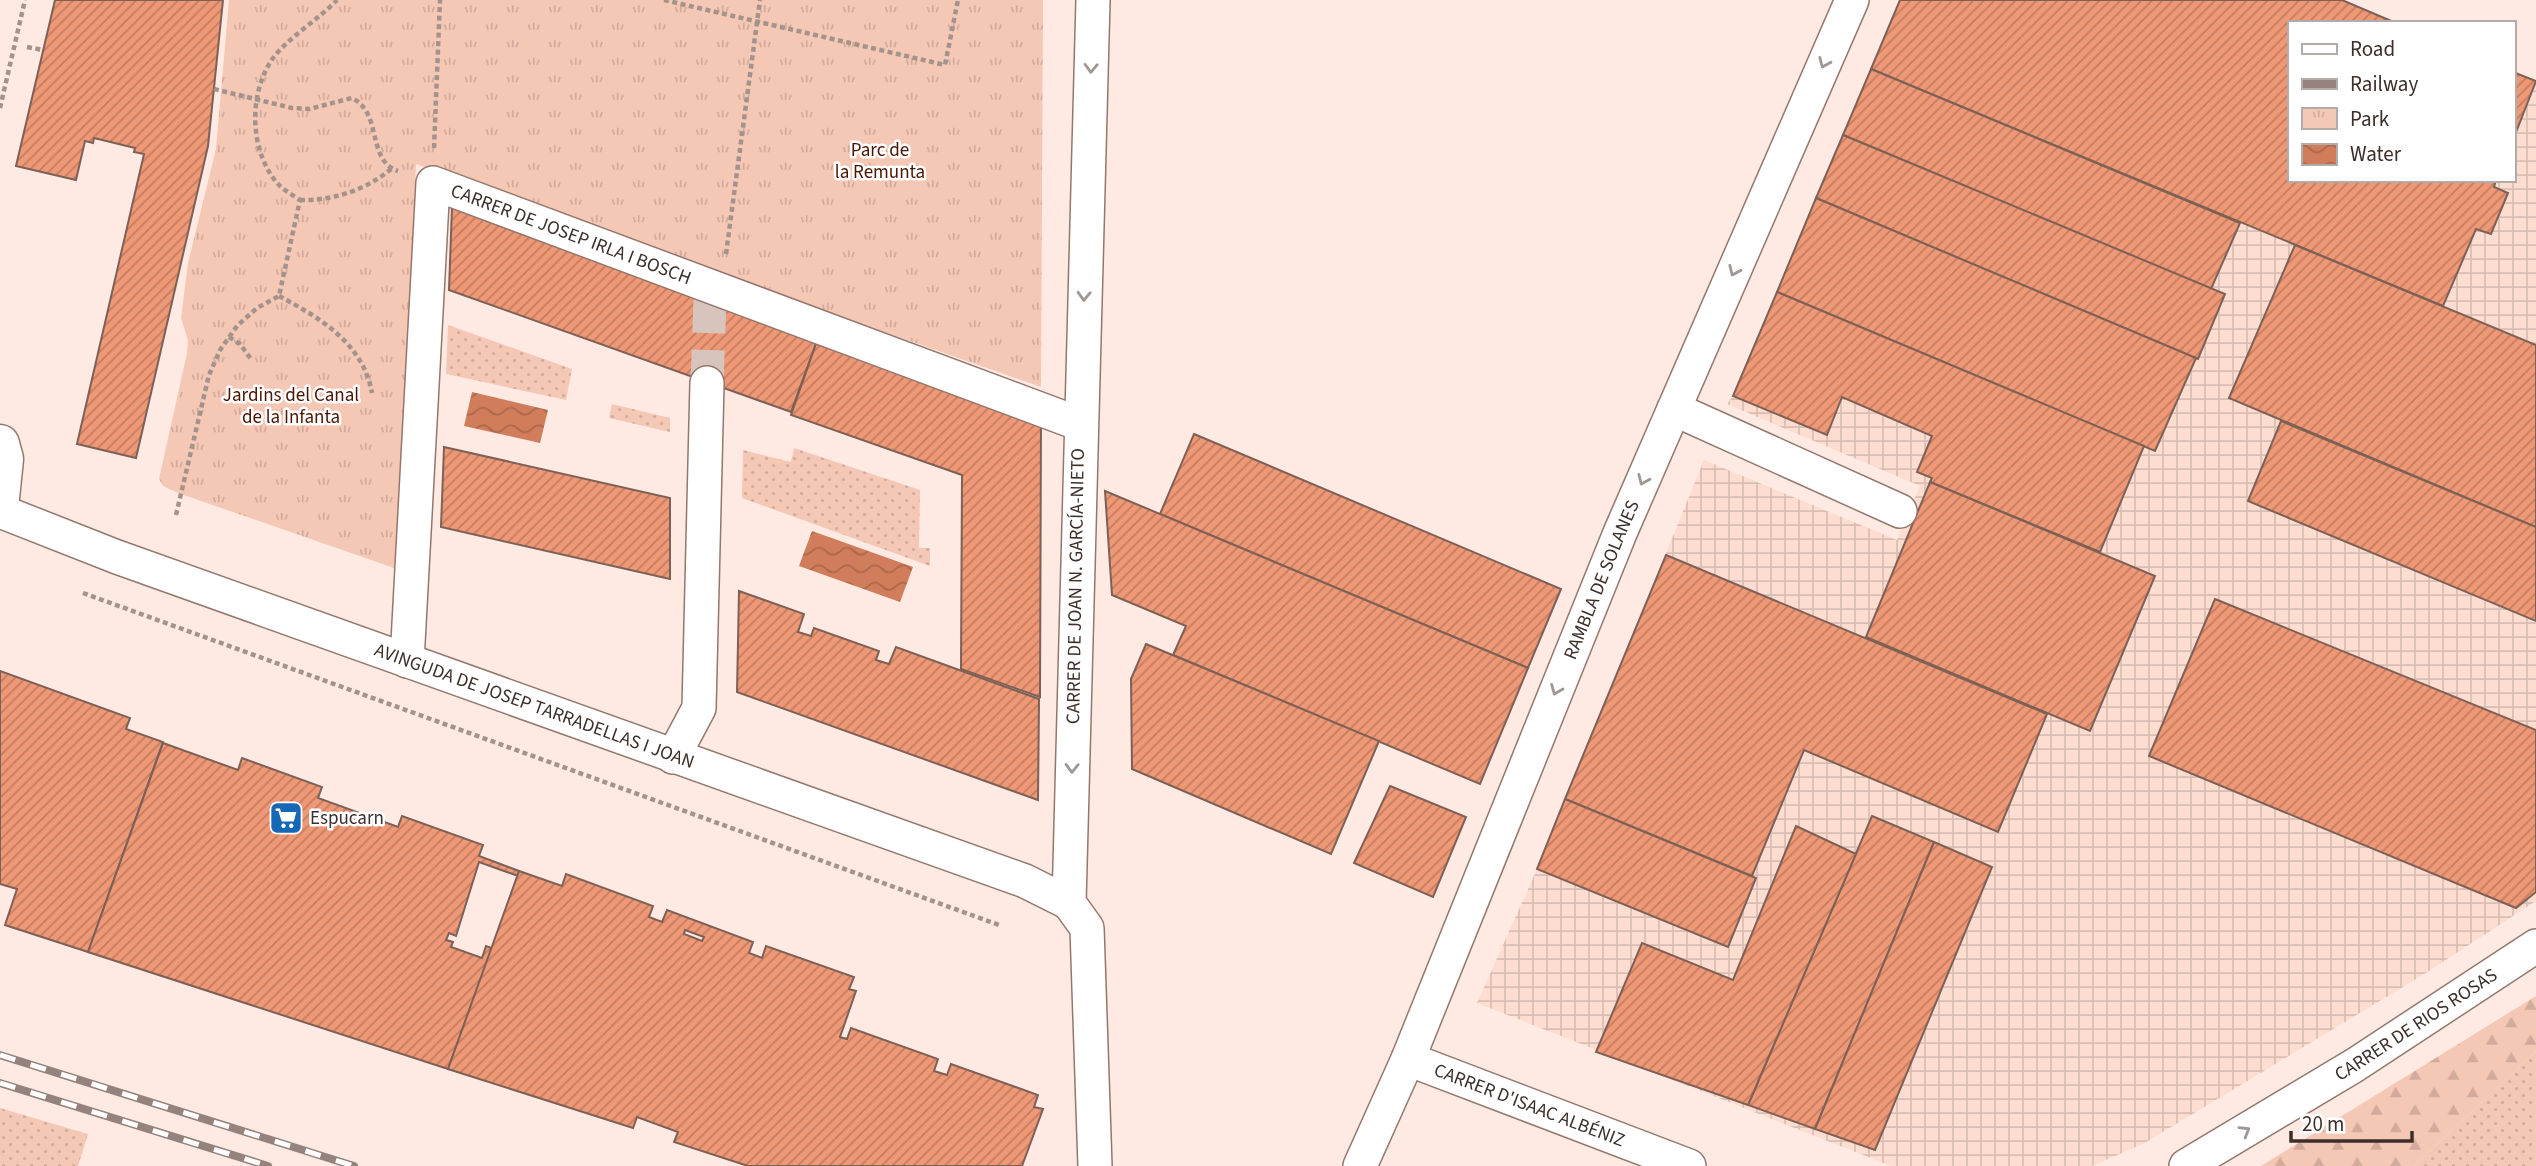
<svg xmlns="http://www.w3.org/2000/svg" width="2536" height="1166" font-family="'Source Sans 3',sans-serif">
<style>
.industrial{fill:url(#industrial-grid)}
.grass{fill:url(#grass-dots)}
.forest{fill:url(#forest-firs)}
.park{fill:url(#park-tufts)}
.water{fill:url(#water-waves)}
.building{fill:url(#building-hatch);stroke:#7d6056;stroke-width:2;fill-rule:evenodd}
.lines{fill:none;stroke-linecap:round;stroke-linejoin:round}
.minor-tunnel{stroke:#d7c5bd;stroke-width:33;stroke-dasharray:33 17;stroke-linecap:butt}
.minor-casing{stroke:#94776c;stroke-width:36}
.tertiary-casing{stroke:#94776c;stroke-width:41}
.path{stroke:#a4938c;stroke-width:4.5;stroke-dasharray:5 3.5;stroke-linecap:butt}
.minor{stroke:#fff;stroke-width:33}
.tertiary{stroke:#fff;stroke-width:38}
.rail-casing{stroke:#94837d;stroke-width:8}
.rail{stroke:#fff;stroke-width:5;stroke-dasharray:16;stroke-linecap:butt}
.oneway{stroke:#9e9794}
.labels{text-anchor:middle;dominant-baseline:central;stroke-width:5;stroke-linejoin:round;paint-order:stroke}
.park-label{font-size:19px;fill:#4b1600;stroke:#fff}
.street-label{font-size:19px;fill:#3c2f2a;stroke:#fff}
.poi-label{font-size:19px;fill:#3c2f2a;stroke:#fff;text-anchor:start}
</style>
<defs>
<pattern id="industrial-grid" width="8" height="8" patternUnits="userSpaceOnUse" patternTransform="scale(1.75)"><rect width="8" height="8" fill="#fdddd0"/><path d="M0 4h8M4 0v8" fill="none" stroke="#dabeb3"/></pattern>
<pattern id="grass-dots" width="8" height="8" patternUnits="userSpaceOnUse" patternTransform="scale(1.75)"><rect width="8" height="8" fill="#f5c7b5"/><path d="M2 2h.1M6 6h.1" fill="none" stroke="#d3ab9c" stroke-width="1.8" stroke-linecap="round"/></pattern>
<pattern id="forest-firs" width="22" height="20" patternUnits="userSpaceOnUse" patternTransform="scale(1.75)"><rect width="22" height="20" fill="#f5c7b5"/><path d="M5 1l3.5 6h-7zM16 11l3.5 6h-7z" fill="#d3ab9c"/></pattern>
<pattern id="park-tufts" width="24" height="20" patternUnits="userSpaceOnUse" patternTransform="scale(1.75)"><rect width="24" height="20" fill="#f5c7b5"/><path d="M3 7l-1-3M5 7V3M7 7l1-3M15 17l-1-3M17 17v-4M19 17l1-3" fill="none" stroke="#d3ab9c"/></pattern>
<pattern id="water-waves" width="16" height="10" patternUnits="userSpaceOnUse" patternTransform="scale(1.75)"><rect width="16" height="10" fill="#d17d5b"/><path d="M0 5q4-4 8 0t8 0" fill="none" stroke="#ab674b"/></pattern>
<pattern id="building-hatch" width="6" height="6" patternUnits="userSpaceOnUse" patternTransform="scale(1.75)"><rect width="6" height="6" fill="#ef9876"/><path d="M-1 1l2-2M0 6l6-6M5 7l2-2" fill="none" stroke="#c37c61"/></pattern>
</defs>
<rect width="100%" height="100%" fill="#feeae2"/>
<path class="industrial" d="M1900 0H2342L2396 23H2289V180H2513V72L2536 81V901L2426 973 2143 1144 2092 1166H1891L1477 1003 1537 869 1704 460 1897 540 1920 486 1727 404 1733 396Z"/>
<g class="grass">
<path d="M448 325 572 369 566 400 446 374Z"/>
<path d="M612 404 670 418V432L609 418Z"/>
<path d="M794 448 920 490 919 548H930V566L742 498 743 450 791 462Z"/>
<path d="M2536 1051V1166H2414Z"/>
<path d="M0 1108 88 1134 78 1166H0Z"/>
</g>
<path class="forest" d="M2536 996V1051L2414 1166H2261Z"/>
<path class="park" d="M229 0H1043L1041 387 723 275 416 164 397 569 178 493 163 486 159 479 187 353 188 340 181 318 188 263 216 149Z"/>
<g class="water">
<path d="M472 392 548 410 540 443 464 426Z"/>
<path d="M812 531 913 567 900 602 799 566Z"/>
</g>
<g class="building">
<path d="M55 0H223L208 146 136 458 77 444 144 154 134 152 135 148 94 138 93 143 85 141 76 180 16 166Z"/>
<path d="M1900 0H2342L2396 23H2289V180H2496L2494 187 2508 193 2491 234 2476 229 2443 306 1871 69Z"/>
<path d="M1871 69 2240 223 2211 289 1843 135Z"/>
<path d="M2513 72 2536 81 2513 140Z"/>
<path d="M1843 135 2225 294 2198 359 1816 198Z"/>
<path d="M1816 198 2196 358 2155 451 1777 292Z"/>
<path d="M452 207 818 338 791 412 449 290Z"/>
<path d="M2295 245 2536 345V527L2229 398Z"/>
<path d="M1777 292 2144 446 2100 552 1930 482 1932 478 1917 472 1932 436 1842 397 1827 435 1733 396Z"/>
<path d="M818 338 1041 418 1040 697 961 669 962 475 791 415Z"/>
<path d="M2281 421 2536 527V621L2248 501Z"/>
<path d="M1194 434 1561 589 1528 668 1160 514Z"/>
<path d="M444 447 670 498V579L441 527Z"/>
<path d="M1930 482 2155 576 2090 731 1866 637Z"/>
<path d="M1105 491 1528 668 1480 784 1173 655 1186 626 1112 595Z"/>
<path d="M1666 555 2047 714 1998 832 1804 750 1752 876 1565 799Z"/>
<path d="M739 591 804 614 798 632 811 636 814 628 879 651 876 660 889 664 896 647 1039 699 1038 800 737 692Z"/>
<path d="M2215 599 2536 730V892L2516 908 2149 756Z"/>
<path d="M1146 644 1379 741 1331 854 1132 769 1131 679Z"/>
<path d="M0 671 130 718 126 729 163 742 88 952 5 925 17 889 0 884Z"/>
<path d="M163 743 238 770 242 758 322 787 318 798 398 827 402 816 483 845 479 856 519 871 518 876 479 862 456 936 449 933 446 940 453 942 451 947 482 958 486 946 492 948 448 1069 88 952Z"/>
<path d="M1390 786 1466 817 1433 897 1354 863Z"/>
<path d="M1565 799 1756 878 1728 947 1537 869Z"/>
<path d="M1872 816 1934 842 1815 1129 1748 1105Z"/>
<path d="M1796 826 1856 854 1748 1105 1596 1052 1642 943 1733 980Z"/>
<path d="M1934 842 1992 867 1875 1150 1815 1129Z"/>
<path d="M519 871 562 886 566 874 653 906 649 917 662 922 667 910 753 942 749 953 762 958 766 946 854 977 849 989 856 991 840 1037 847 1039 851 1028 938 1059 934 1071 947 1075 951 1064 1038 1095 1034 1107 1043 1109 1022 1166H748L674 1142 678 1132 637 1117 633 1128 448 1069ZM685 930 704 937 702 941 684 934Z"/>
</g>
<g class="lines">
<path class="minor-tunnel" d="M707 383 710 300"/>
<defs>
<g id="minor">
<path d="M1093 0 1069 903 1087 928 1095 1166"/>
<path d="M1674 409 1900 511"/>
<path id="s1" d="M0 511 117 557 1025 881 1069 903"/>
<path id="s2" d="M407 661 433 183 1080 424"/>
<path d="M673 757 699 708 707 383"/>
<path id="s3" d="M1408 1059 1689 1166"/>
<path id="s4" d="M1360 1166 1408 1059 1620 533 1852 0"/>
<path id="s5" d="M2186 1166 2355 1065 2536 946"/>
</g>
<path id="tertiary" d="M0 444 4 459 0 498"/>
</defs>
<use href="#minor" class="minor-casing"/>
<use href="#tertiary" class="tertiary-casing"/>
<g class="path">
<path d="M664 0 945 65 958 0"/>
<path d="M27 47 43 50"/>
<path d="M214 89 292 108 309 109 352 98C383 113 366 160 398 171"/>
<path d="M0 108 25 0"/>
<path d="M434 148 440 0"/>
<path d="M300 200C332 201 366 190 391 169"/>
<path d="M726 254 760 0"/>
<path d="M279 296C320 318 363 343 372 393"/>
<path d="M229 337 240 344 251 359"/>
<path d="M176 515 209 375 220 350 237 326 257 308 279 296 300 200C292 195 284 190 278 184 249 151 248 94 273 58 288 38 319 19 337 0"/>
<path d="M83 593 999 925"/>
</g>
<use href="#minor" class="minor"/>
<use href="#tertiary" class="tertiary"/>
<defs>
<g id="rail">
<path d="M0 1055 354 1166"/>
<path d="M0 1083 268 1166"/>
</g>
</defs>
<use href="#rail" class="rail-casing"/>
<use href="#rail" class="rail"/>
</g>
<defs><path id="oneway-chevron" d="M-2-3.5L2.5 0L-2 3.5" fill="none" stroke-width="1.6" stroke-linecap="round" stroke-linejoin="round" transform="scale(1.75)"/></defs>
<g class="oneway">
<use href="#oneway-chevron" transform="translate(1824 63) rotate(114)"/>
<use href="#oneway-chevron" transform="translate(1091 68) rotate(92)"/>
<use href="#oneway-chevron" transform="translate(1734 271) rotate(114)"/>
<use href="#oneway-chevron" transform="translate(1084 296) rotate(92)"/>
<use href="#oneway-chevron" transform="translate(1643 480) rotate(114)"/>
<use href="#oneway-chevron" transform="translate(1556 690) rotate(112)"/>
<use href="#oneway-chevron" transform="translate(1072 768) rotate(91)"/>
<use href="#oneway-chevron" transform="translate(2245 1131) rotate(-31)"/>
</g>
<defs>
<symbol id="supermarket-square" viewBox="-11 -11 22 22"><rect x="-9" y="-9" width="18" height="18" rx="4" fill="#1668b7" stroke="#fff"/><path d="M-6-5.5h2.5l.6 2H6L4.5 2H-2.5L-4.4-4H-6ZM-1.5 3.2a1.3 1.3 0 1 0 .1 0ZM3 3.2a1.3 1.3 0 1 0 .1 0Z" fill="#fff"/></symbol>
</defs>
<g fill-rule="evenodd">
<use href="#supermarket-square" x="267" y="799" width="38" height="38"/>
</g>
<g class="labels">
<g class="park-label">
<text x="880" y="150">Parc de<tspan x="880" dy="22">la Remunta</tspan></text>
<text x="291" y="395">Jardins del Canal<tspan x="291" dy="22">de la Infanta</tspan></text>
</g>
<g class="street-label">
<text stroke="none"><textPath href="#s2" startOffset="626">CARRER DE JOSEP IRLA I BOSCH</textPath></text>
<text stroke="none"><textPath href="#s4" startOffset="634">RAMBLA DE SOLANES</textPath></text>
<text transform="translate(1076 586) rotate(-89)">CARRER DE JOAN N. GARCÍA-NIETO</text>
<text stroke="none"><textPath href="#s1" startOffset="569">AVINGUDA DE JOSEP TARRADELLAS I JOAN</textPath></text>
<text stroke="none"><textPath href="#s5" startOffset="270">CARRER DE RIOS ROSAS</textPath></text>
<text stroke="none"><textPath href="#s3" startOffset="130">CARRER D'ISAAC ALBÉNIZ</textPath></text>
</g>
<g class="poi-label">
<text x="310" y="818">Espucarn</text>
</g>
</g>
<rect x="2288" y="21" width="228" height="161" fill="#ffffff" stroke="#b1acaa" stroke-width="2"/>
<rect x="2302" y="44" width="35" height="10" fill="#ffffff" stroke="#b1acaa" stroke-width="2"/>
<text x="2350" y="56" font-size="21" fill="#3c2f2a">Road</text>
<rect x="2302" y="79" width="35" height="10" fill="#94837d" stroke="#b1acaa" stroke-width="2"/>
<text x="2350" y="91" font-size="21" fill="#3c2f2a">Railway</text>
<rect x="2302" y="108" width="35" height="21" fill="url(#park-tufts)" stroke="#b1acaa" stroke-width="2"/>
<text x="2350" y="126" font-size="21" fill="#3c2f2a">Park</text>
<rect x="2302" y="144" width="35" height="21" fill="url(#water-waves)" stroke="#b1acaa" stroke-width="2"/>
<text x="2350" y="161" font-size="21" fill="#3c2f2a">Water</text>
<path d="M2291 1131v10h121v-10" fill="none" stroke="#3c2f2a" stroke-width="3.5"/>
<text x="2302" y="1131" font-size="21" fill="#3c2f2a" stroke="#ffffff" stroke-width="5" paint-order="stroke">20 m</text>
</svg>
